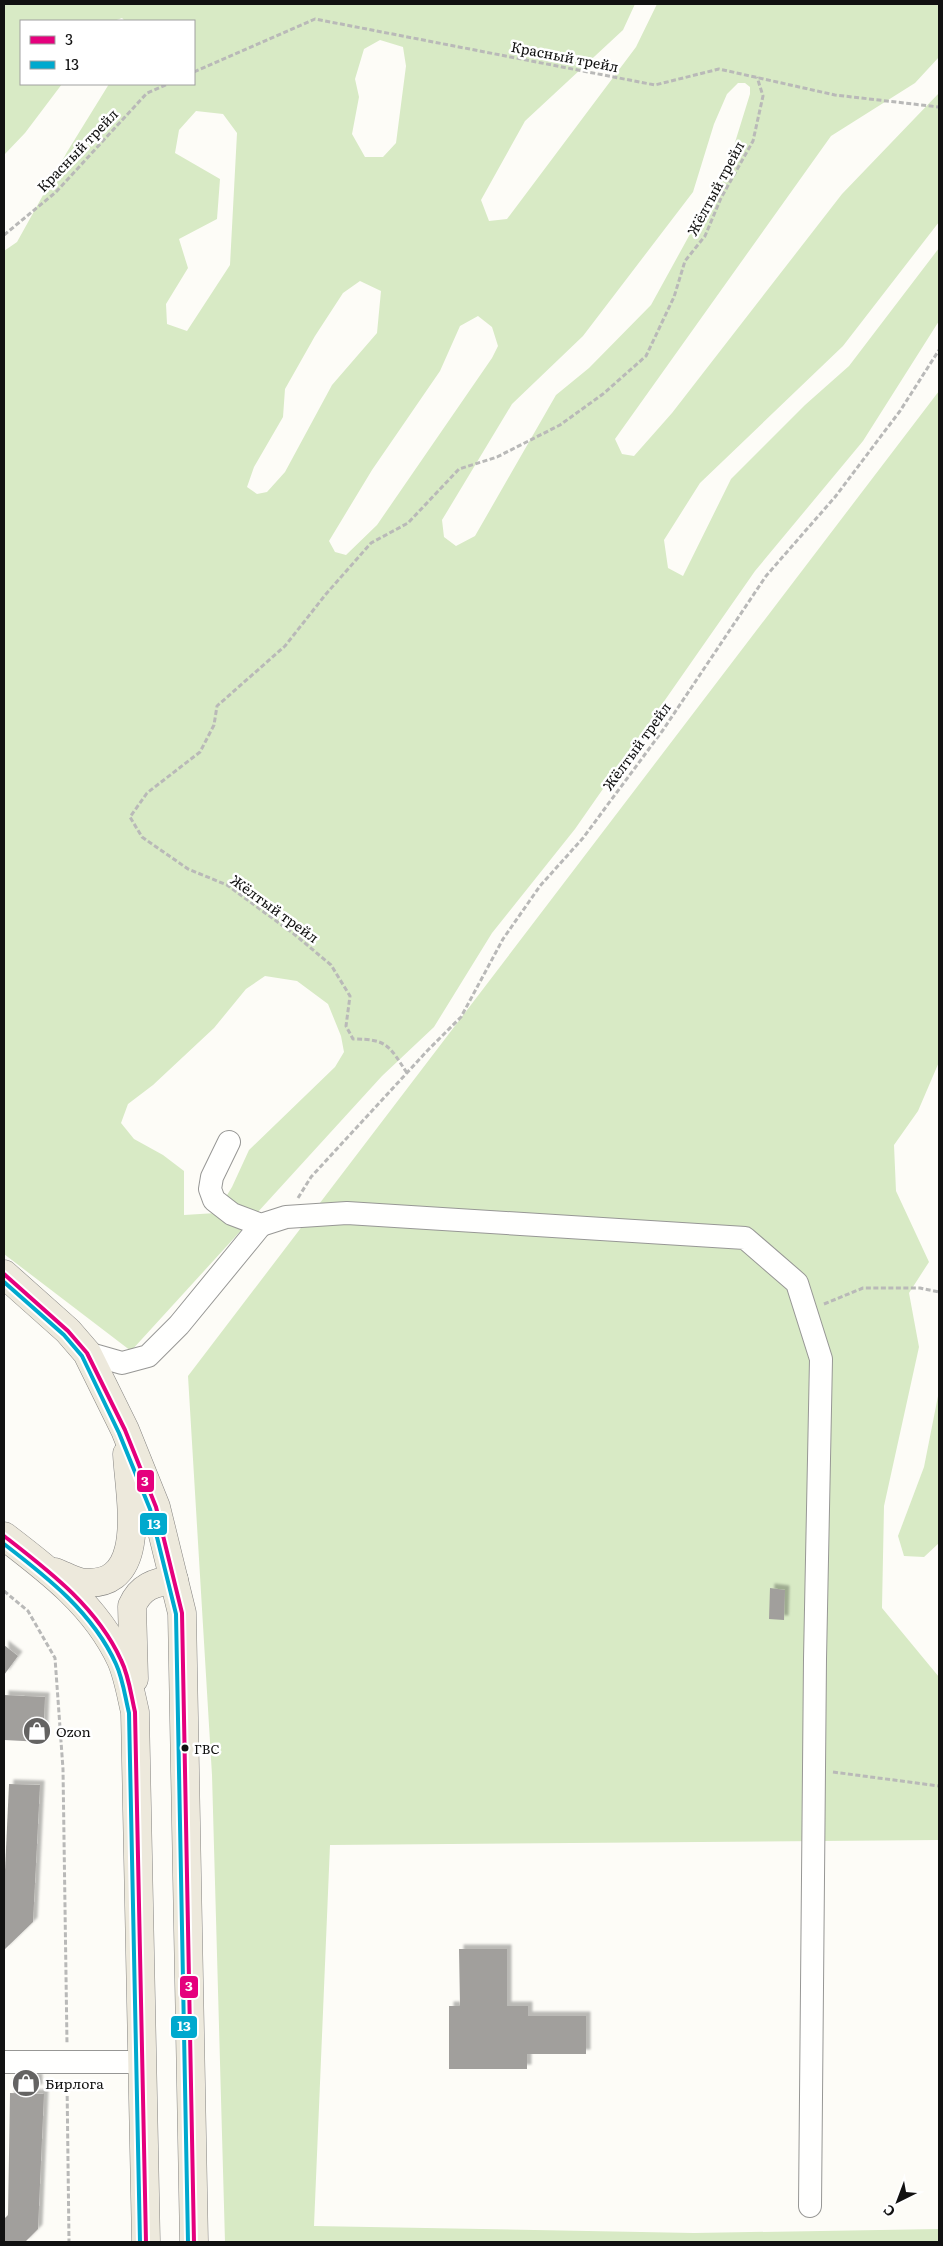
<svg xmlns="http://www.w3.org/2000/svg" width="943" height="2246" font-family="Literata,serif">
<style>
.forest{fill:#d8eac5;fill-rule:evenodd}
.building{fill:#a19f9c;filter:url(#shadow)}
.lines{fill:none;stroke-linecap:round;stroke-linejoin:round}
.minor-casing{stroke:#979795;stroke-width:24}
.major-casing{stroke:#858482;stroke-width:29}
.path{stroke:#b9b9b8;stroke-width:3;stroke-dasharray:5 2.5;stroke-linecap:butt}
.minor{stroke:#fffffe;stroke-width:22}
.major{stroke:#ede9dc;stroke-width:28}
.bus-1-casing{stroke:#fff;stroke-width:8}
.bus-2-casing{stroke:#fff;stroke-width:8}
.bus-1{stroke:#e5007d;stroke-width:4}
.bus-2{stroke:#00a9ce;stroke-width:4}
.bus-dot{fill:#111;stroke:#fff;stroke-width:2}
.labels{text-anchor:middle;dominant-baseline:central;stroke-width:5;stroke-linejoin:round;paint-order:stroke}
.bus-label{font-size:13px;fill:#111;stroke:#fff;text-anchor:start}
.street-label{font-size:14px;fill:#111;stroke:#fff}
.poi-label{font-size:14px;fill:#111;stroke:#fff;text-anchor:start}
.line-badge{stroke:#fff;stroke-width:2}
.badge-label{font-size:14px;text-anchor:middle;font-weight:bold;fill:#fff}
</style>
<defs>
<filter id="shadow"><feDropShadow dx="4.5" dy="-4.5" stdDeviation="1" flood-color="#0004"/></filter>
</defs>
<rect width="100%" height="100%" fill="#fdfcf7"/>
<g class="forest">
<path d="M4 4H635L623 30 525 121 481 200 489 221 507 219 636 47 657 4H939V57L915 83 831 136 615 439 622 454 634 456 672 413 842 194 939 93V222L843 346 700 483 664 540 668 568 683 576 731 479 805 405 849 366 939 248V321L863 441 755 571 575 829 492 933 434 1027 382 1076 131 1351 4 1254V251L17 242 67 152 109 84H194V21H125L122 18 114 21H21V84H62L25 133 4 155ZM380 40 403 47 406 66 396 143 383 157H365L352 134 359 97 355 79 364 49ZM738 83H745L750 87V94L728 165 651 305 589 368 556 395 475 536 456 546 444 537 442 520 512 404 583 336 693 192 714 124 727 94ZM196 111 223 114 237 133 230 265 187 331 167 324 166 304 188 268 179 239 217 219 220 179 175 153 179 130ZM360 281 381 291 377 333 332 385 285 472 267 492 257 494 247 487 254 467 283 417 285 389 315 336 343 293ZM478 316 492 327 498 346 492 358 377 525 346 555 335 552 329 541 372 470 440 371 460 326ZM265 976 297 981 328 1004 341 1036 344 1052 335 1067 249 1150 232 1187 216 1213 184 1215V1171L163 1155 134 1139 121 1123 128 1104 153 1085 214 1028 246 989Z"/>
<path d="M939 391V1062L918 1111 894 1145 896 1191 929 1262 909 1293 919 1347 884 1506 882 1608 939 1677V1840L330 1845 314 2226 694 2233 939 2229V2242H225L212 1775 188 1376Z"/>
<path d="M939 1391V1543L924 1557 904 1556 898 1536 924 1467Z"/>
</g>
<g class="building">
<path d="M770 1588 785 1590 784 1620 769 1619Z"/>
<path d="M4 1645 18 1656 4 1675Z"/>
<path d="M4 1695 45 1697 43 1742 4 1740Z"/>
<path d="M9 1784 40 1785 33 1922 4 1950V1892Z"/>
<path d="M459 1949H507V2006H528V2016H586V2054H527V2069H449V2006H460Z"/>
<rect x="15" y="2078" width="23" height="11"/>
<path d="M10 2093 44 2094 38 2229 25 2242H4V2219L8 2215Z"/>
</g>
<g class="lines">
<defs>
<g id="minor">
<path d="M229 1142 212 1177 210 1189 214 1200 232 1214 261 1225 286 1217 347 1213 745 1238 797 1283 821 1359 815 1659 810 2206"/>
<path d="M87 1353 122 1363 148 1356 179 1325 261 1225"/>
<path d="M4 2062H144"/>
</g>
<g id="major">
<path d="M4 1274 68 1331 87 1353 125 1430 156 1507 182 1613 194 2242"/>
<path d="M4 1536C50 1571 96 1606 121 1660 128 1676 131 1695 135 1712L146 2242"/>
<path d="M55 1572C63 1575 72 1580 80 1582 151 1592 129 1495 127 1454"/>
<path d="M134 1679 132 1606C140 1587 154 1582 174 1580"/>
</g>
</defs>
<use href="#minor" class="minor-casing"/>
<use href="#major" class="major-casing"/>
<g class="path">
<path d="M194 72 315 19 655 85 719 69 835 95 939 107"/>
<path d="M4 235 56 192 147 93 168 84"/>
<path d="M407 1073C389 1046 388 1039 353 1039L346 1026 350 996 331 965 294 934 227 885 188 869 142 837 130 817 147 793 200 752 214 725 217 706 285 646 326 594 371 543 408 523 459 469 497 457 560 425 603 394 646 356 674 297 685 261 705 236 721 198 753 141 763 96 757 77"/>
<path d="M298 1198 311 1177 428 1050 461 1017 503 939 540 886 583 838 663 730 766 576 835 497 900 411 939 350"/>
<path d="M824 1304 863 1288H920L939 1292"/>
<path d="M4 1591 28 1611 55 1658 63 1769 67 2044"/>
<path d="M833 1772 939 1786"/>
<path d="M67 2081 69 2242"/>
</g>
<use href="#minor" class="minor"/>
<use href="#major" class="major"/>
<defs>
<g id="bus-1">
<path d="M4 1274 68 1331 87 1353 125 1430 156 1507 182 1613 194 2242"/>
<path d="M4 1536C49 1571 97 1607 121 1660 129 1676 131 1695 135 1712L146 2242"/>
</g>
<g id="bus-2">
<path d="M4 1282 64 1335 82 1356 119 1433 150 1509 176 1614 188 2242"/>
<path d="M4 1544C47 1577 93 1613 116 1664 123 1679 125 1697 129 1713L140 2242"/>
</g>
</defs>
<use href="#bus-1" class="bus-1-casing"/>
<use href="#bus-2" class="bus-2-casing"/>
<use href="#bus-1" class="bus-1"/>
<use href="#bus-2" class="bus-2"/>
</g>
<defs>
<symbol id="shop-disc" viewBox="-11 -11 22 22"><circle r="9.5" fill="#646362" stroke="#fff"/><path d="M-5-2.5h2.3a2.7 3.5 0 0 1 5.4 0H5L5.5 6h-11ZM-1.5-2.5h3a1.5 2.3 0 0 0-3 0Z" fill="#fff"/></symbol>
</defs>
<g fill-rule="evenodd">
<use href="#shop-disc" x="21" y="1715" width="32" height="32"/>
<use href="#shop-disc" x="10" y="2067" width="32" height="32"/>
</g>
<circle class="bus-dot" cx="185" cy="1748" r="4.5"/>
<g class="labels">
<g class="bus-label">
<text x="194" y="1748">ГВС</text>
</g>
<g class="street-label">
<text transform="translate(565 56) rotate(11)">Красный трейл</text>
<text transform="translate(77 150) rotate(-46)">Красный трейл</text>
<text transform="translate(715 188) rotate(-62)">Жёлтый трейл</text>
<text transform="translate(636 746) rotate(-54)">Жёлтый трейл</text>
<text transform="translate(275 908) rotate(36)">Жёлтый трейл</text>
</g>
<g class="poi-label">
<text x="56" y="1731">Ozon</text>
<text x="45" y="2083">Бирлога</text>
</g>
</g>
<g class="line-badge">
<rect x="136" y="1469" width="19" height="24" rx="5" fill="#e5007d"/>
<rect x="139" y="1512" width="29" height="24" rx="5" fill="#00a9ce"/>
<rect x="179" y="1975" width="20" height="24" rx="5" fill="#e5007d"/>
<rect x="170" y="2015" width="28" height="24" rx="5" fill="#00a9ce"/>
</g>
<g class="badge-label">
<text x="145" y="1486">3</text>
<text x="154" y="1529">13</text>
<text x="189" y="1991">3</text>
<text x="184" y="2031">13</text>
</g>
<rect width="943" height="2246" fill="none" stroke="#111111" stroke-width="10"/>
<rect x="20" y="20" width="175" height="65" fill="#ffffff" stroke="#a0a0a0"/>
<rect x="30" y="36" width="25" height="8" fill="#e5007d" stroke="#a0a0a0"/>
<text x="65" y="45" font-size="15" fill="#111111">3</text>
<rect x="30" y="61" width="25" height="8" fill="#00a9ce" stroke="#a0a0a0"/>
<text x="65" y="70" font-size="15" fill="#111111">13</text>
<g transform="translate(898 2201) rotate(222)" stroke="#ffffff" stroke-width="4" paint-order="stroke">
<path d="M0-4L9 19L0 12L-9 19Z" fill="#111111"/>
<text y="-8" font-size="14" font-weight="bold" text-anchor="middle" fill="#111111">С</text>
</g>
</svg>
